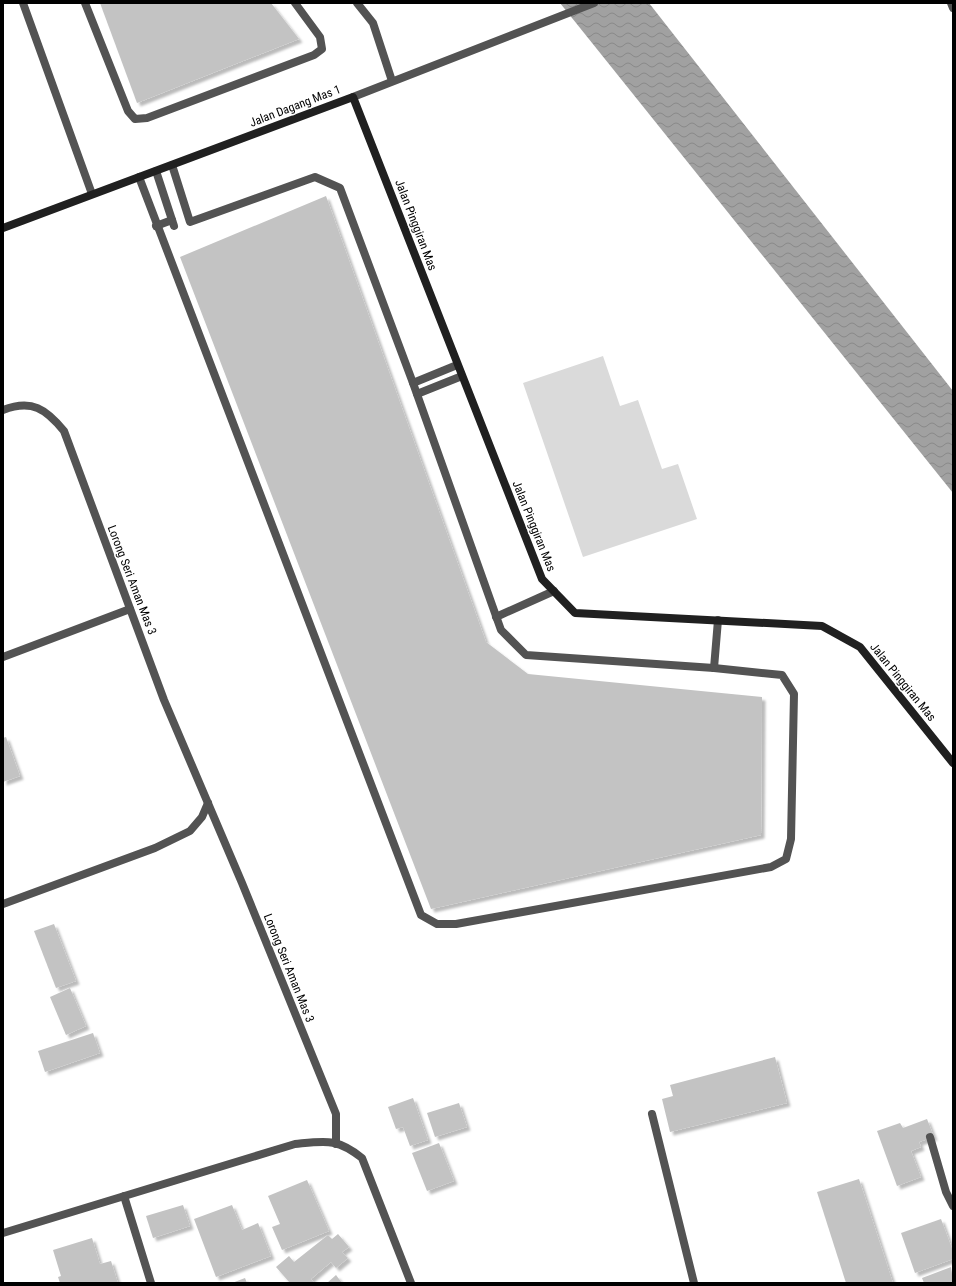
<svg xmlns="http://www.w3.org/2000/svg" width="956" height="1286" font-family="'Roboto Condensed',sans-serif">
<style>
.grass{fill:#dadada}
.water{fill:url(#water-waves)}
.building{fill:#c3c3c3;filter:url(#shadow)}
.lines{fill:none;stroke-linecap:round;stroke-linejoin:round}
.lane{stroke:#535353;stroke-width:8}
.street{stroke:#535353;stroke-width:8}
.secondary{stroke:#202020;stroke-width:8}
.labels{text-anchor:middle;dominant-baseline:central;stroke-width:3;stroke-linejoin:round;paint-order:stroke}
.street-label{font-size:12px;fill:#000;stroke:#fff}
</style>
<defs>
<pattern id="water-waves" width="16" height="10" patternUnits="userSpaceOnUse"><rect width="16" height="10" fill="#a1a1a1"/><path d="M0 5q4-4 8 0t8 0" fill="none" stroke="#898989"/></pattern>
<filter id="shadow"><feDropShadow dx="3.5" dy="3.5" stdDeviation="1" flood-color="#0004"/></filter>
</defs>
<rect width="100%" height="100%" fill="#fff"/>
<path class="grass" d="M603 356 620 406 638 400 662 469 678 464 697 519 583 557 523 383Z"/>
<path class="water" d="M560 3H649L953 391V493Z"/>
<g class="building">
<path d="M100 3H271L299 39 137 103Z"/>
<path d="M326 196 486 642 528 674 762 697 761 835 431 909 180 257Z"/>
<path d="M6 737 20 776 3 782V738Z"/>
<path d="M54 924 76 981 56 988 34 931Z"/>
<path d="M70 988 86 1026 66 1035 50 997Z"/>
<path d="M93 1033 100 1053 45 1072 38 1051Z"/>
<path d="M775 1057 787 1103 670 1132 662 1099 673 1096 670 1085Z"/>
<path d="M413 1098 428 1140 410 1146 403 1127 396 1129 388 1107Z"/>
<path d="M459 1103 467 1127 435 1137 427 1113Z"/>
<path d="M927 1119 934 1137 919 1142 921 1147 911 1151 921 1177 897 1186 877 1131 900 1123 903 1128Z"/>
<path d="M439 1143 454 1181 427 1191 412 1153Z"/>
<path d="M859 1179 893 1283H846L817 1192Z"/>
<path d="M307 1180 329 1231 282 1250 272 1227 280 1224 268 1196Z"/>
<path d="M183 1205 190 1226 153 1238 146 1216Z"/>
<path d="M232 1205 242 1230 258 1223 271 1256 216 1277 194 1219Z"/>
<path d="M941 1219 953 1251V1259L915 1273 901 1233Z"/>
<path d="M338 1234 349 1247 342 1252 348 1258 336 1268 331 1262 311 1279 314 1283H290L276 1267 289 1256 294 1262 328 1235 332 1239Z"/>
<path d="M92 1238 100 1264 111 1261 118 1283H60L58 1277 61 1276 53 1250Z"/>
<path d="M951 1267 953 1283H924L922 1278Z"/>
<path d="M336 1275 342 1283H327Z"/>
<path d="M245 1278 247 1283H232Z"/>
</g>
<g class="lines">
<g class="lane">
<path d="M85 3 128 111 135 119 147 118 314 55 322 49 320 37 295 3"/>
<path d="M357 3 373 23 392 81"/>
<path d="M156 171 174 226"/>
<path d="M139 177 421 915 437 924H456L771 867 786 859 791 839 794 694 782 675 714 668 526 655 501 630 413 383 340 188 315 177 190 222 172 165"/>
<path d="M156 226 172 220"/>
<path d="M413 383 457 365"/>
<path d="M417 394 462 376"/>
<path d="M496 617 554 591"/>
<path d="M714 668 718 620"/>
</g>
<g class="street">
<path d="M23 3 92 194"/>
<path d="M951 3 953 8"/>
<path d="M353 97 594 3"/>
<path d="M3 410C32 399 46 409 64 431L164 700 242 883 336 1114V1144"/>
<path d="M3 657 130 609"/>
<path d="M3 904 155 848 190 831 202 817 208 803"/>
<path d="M652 1114 694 1283"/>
<path d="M930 1137 946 1192 953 1206"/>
<path d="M124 1196 151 1283"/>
<path d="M3 1233 295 1144C326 1141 337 1138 362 1158L411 1283"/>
</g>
<path class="secondary" d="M3 228 353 97 542 579 575 613 822 626 860 647 953 763"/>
</g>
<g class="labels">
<g class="street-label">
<text transform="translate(295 106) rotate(-21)">Jalan Dagang Mas 1</text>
<text transform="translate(416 225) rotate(69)">Jalan Pinggiran Mas</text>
<text transform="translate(534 526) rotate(68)">Jalan Pinggiran Mas</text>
<text transform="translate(132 580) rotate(69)">Lorong Seri Aman Mas 3</text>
<text transform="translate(903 682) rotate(51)">Jalan Pinggiran Mas</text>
<text transform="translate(289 968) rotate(68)">Lorong Seri Aman Mas 3</text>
</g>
</g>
<rect width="956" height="1286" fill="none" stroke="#000000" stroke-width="8"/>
</svg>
